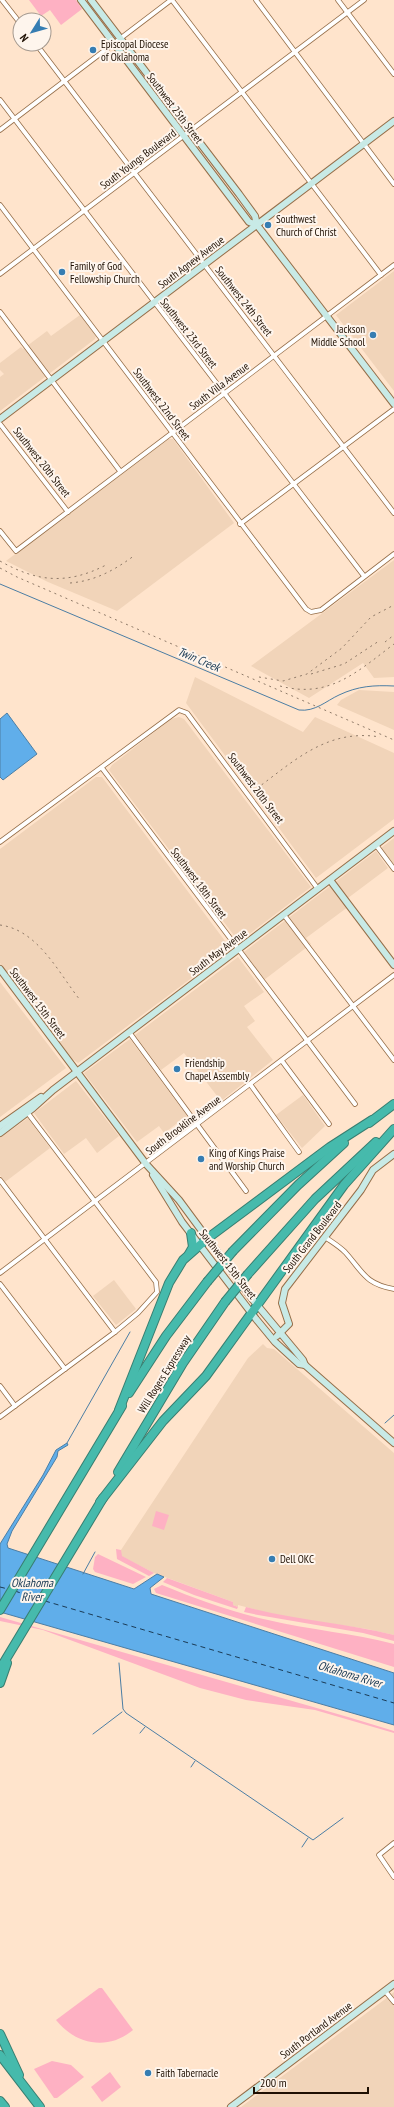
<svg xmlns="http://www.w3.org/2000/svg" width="394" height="2107" font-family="'PT Sans Narrow',sans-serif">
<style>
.built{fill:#f1d4b9}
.green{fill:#feb1c3}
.water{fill:#60aeea;stroke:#4c7ea4}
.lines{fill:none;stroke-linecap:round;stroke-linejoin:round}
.stream{stroke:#4c7ea4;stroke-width:1}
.ferry{stroke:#1b3b55;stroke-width:1;stroke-dasharray:5 4;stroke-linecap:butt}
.street-casing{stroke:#956e49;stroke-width:5.5}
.secondary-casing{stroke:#956e49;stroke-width:8}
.highway-casing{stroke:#387e70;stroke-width:10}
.street{stroke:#fff;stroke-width:4}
.secondary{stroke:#c8eae6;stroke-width:6}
.highway{stroke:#46baac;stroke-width:8}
.rail{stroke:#8f7a68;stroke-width:1;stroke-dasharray:2 4;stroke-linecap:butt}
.highway-bridge-casing{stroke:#387e70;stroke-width:10;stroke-linecap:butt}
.highway-bridge{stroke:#46baac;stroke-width:8}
.poi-dot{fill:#367db2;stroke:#fef5ed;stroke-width:1.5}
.labels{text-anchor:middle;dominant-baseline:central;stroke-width:4;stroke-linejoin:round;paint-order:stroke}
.poi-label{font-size:11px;fill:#1e0f02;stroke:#fef5ed;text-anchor:start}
.street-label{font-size:11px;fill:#1e0f02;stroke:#fef5ed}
.water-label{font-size:12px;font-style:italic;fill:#1b3b55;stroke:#fef5ed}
</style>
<rect width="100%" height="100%" fill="#ffe4cc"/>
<g class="built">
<path d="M394 271V391L336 315Z"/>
<path d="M80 315 96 336 95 339 0 411V377L4 374 0 370V363L21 347 23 349 47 331 51 336Z"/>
<path d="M167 439H173L234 523 117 611 48 582 6 561Z"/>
<path d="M394 560V677L374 678 363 663 309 698 251 666Z"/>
<path d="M195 677 303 732 315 717 394 753V819L316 878 186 703Z"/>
<path d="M359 690 394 692V730L337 705 341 700Z"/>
<path d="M179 717 184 719 311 887 239 942 109 770 112 765 171 719Z"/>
<path d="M96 777H102L228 945 229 950 78 1063 71 1058 0 963V849Z"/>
<path d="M394 838V864L381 848Z"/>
<path d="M376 851 388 868 348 898 352 904 306 938 311 944 264 980 244 952Z"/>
<path d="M238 957 264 992 244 1006 255 1021 247 1027 273 1060 221 1101 184 1053 161 1070 135 1035Z"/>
<path d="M0 982 66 1068 0 1117Z"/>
<path d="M130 1039 187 1116 164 1133 159 1126 137 1142 84 1073Z"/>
<path d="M76 1081 119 1136 97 1153 86 1138 64 1154 34 1113Z"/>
<path d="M303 1095 325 1126 302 1148 276 1115Z"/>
<path d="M28 1118 50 1148 5 1182 0 1175V1138Z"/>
<path d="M114 1280 136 1309 116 1325 93 1296Z"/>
<path d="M263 1344 267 1348 274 1349 394 1453V1635L367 1629 279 1616 238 1605V1607L233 1605V1602L154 1573 121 1556V1550L248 1358Z"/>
<path d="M394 1992V2107H241L384 2000Z"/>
</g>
<g class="green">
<path d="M29 0H76L82 9 61 25 50 10 41 16Z"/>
<path d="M156 1511 169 1515 164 1530 152 1526Z"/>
<path d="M116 1549 121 1550 122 1556 154 1573 149 1576 117 1559Z"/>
<path d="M98 1554 146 1577 133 1584 95 1572 93 1569 95 1557Z"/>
<path d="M167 1578 233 1602V1605L238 1607 237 1609 194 1595 163 1582Z"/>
<path d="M162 1585C196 1599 232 1612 268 1620 310 1630 353 1633 394 1644V1667L156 1593 154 1589Z"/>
<path d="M246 1607C295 1620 345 1623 394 1635V1641L363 1633 258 1615 244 1612Z"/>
<path d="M0 1617 348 1717 394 1731V1733L315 1710 246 1700 200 1688 43 1630 0 1621Z"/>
<path d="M99 1988H102L133 2030C108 2051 76 2045 56 2020Z"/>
<path d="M52 2061 71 2065 84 2077 57 2098H54L34 2069Z"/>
<path d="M110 2072 121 2087 102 2102 91 2087Z"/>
</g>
<g class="water">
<path d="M7 713 37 754 3 780 0 777V719Z"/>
<path d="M67 1443 68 1445 58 1451 57 1457 12 1531 7 1544 8 1548 134 1589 157 1574 164 1577 150 1588 151 1594 394 1673V1725L0 1612V1544L43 1475 56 1450Z"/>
</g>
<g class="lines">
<g class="stream">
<path d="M0 584 299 710C315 712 326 701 339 695 358 686 374 685 394 686"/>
<path d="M385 1423 394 1415"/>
<path d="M67 1443 130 1332"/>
<path d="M83 1574 95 1552"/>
<path d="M119 1663 123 1709 126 1713 313 1840 343 1818"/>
<path d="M140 1733 145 1727"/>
<path d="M93 1734 122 1712"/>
<path d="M191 1767 195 1761"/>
<path d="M302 1847 308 1838"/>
</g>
<g class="ferry">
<path d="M0 1587 8 1589"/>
<path d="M15 1591 38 1599"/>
<path d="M45 1601 394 1703"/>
</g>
<defs>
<g id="street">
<path d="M2 0 20 23"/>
<path d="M172 0 381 275"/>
<path d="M256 0 394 184"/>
<path d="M338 0 394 74"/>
<path d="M36 44 394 513"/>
<path d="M0 100 364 576"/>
<path d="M0 130 171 0"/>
<path d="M0 205 306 609 311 612 321 610 394 554"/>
<path d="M0 274 364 0"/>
<path d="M0 312 120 471"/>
<path d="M0 424 68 512"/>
<path d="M240 524 394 409"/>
<path d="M0 531 16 551 394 265"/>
<path d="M102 768 355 1104"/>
<path d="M0 842 179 710 187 713 318 889"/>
<path d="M376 845 394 869"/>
<path d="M284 915 394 1060"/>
<path d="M129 1032 246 1191"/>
<path d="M282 1061 329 1124"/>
<path d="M250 1084 299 1152"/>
<path d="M0 1180 115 1332"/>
<path d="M325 1237C332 1242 339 1246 345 1252 363 1272 365 1284 394 1289"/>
<path d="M0 1273 394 975"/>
<path d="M0 1284 65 1369"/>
<path d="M0 1386 15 1406"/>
<path d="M0 1417 115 1332 138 1313 157 1292 156 1282 27 1112"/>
<path d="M394 1843 379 1855 394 1877"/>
<path d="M385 1991 394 2002"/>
</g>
<g id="secondary">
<path d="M81 0 249 222 257 225"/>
<path d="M91 0 239 194 255 216 257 225 394 404"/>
<path d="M0 419 394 121"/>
<path d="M330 880 394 965"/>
<path d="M0 969 146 1164 179 1200 253 1300 303 1360 305 1365"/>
<path d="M0 1126 41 1097"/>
<path d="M0 1133 33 1108 53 1090 394 831"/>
<path d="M153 1175 182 1222 256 1319 275 1342 299 1364 305 1365 394 1443"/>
<path d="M277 1336 289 1324 282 1303 285 1289 361 1190 373 1170 394 1154"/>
<path d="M231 2107 394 1984"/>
</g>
<g id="highway">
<path d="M369 1123 394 1104"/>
<path d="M233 1251 298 1185 344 1143"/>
<path d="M189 1254 193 1247 191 1233"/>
<path d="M248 1274 315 1199 376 1142"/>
<path d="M129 1393 166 1336 207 1282"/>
<path d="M119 1410 169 1283 183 1260 208 1238 330 1147 372 1120"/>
<path d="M118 1472 183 1363 225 1302"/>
<path d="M100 1502 163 1421 206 1376 344 1185 394 1129"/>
<path d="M0 1610 122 1406"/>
<path d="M0 1669 103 1498"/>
<path d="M0 1683 7 1663"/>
<path d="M0 2034 19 2075"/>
<path d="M0 2055 40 2107"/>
<path d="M0 2101 5 2107"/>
</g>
</defs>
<use href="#street" class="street-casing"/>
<use href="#secondary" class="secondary-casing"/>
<use href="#highway" class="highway-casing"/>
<use href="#street" class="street"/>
<use href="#secondary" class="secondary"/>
<use href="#highway" class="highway"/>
<g class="rail">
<path d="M0 561C37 582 67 585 106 565"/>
<path d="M0 568 17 577 394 740"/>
<path d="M70 583C95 581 115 570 135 555"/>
<path d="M385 642 394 635"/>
<path d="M311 674 344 664 379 641"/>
<path d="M259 677 283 681 307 674 342 648 371 617 394 605"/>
<path d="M280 686C329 699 357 672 394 644"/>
<path d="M252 792C292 763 326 728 380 737"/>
<path d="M0 925C38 930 58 972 80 1000"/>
</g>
<defs>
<g id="highway-bridge">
<path d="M207 1282 233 1251"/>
<path d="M225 1302 248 1274"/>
</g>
</defs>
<use href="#highway-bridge" class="highway-bridge-casing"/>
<use href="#highway-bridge" class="highway-bridge"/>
</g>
<g class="poi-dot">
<circle cx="93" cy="50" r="4"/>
<circle cx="268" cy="225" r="4"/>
<circle cx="62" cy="272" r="4"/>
<circle cx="373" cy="335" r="4"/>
<circle cx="177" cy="1069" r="4"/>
<circle cx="201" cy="1159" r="4"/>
<circle cx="272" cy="1559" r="4"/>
<circle cx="148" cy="2073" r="4"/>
</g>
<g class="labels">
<g class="poi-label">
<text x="101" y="44">Episcopal Diocese<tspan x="101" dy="13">of Oklahoma</tspan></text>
<text x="276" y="219">Southwest<tspan x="276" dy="13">Church of Christ</tspan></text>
<text x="70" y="266">Family of God<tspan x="70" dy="13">Fellowship Church</tspan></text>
<text x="365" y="329" text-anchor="end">Jackson<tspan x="365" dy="13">Middle School</tspan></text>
<text x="185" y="1063">Friendship<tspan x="185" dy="13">Chapel Assembly</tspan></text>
<text x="209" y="1153">King of Kings Praise<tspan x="209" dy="13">and Worship Church</tspan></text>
<text x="280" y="1559">Dell OKC</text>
<text x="156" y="2073">Faith Tabernacle</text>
</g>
<g class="street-label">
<text transform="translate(175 108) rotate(53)">Southwest 25th Street</text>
<text transform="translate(138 159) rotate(-37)">South Youngs Boulevard</text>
<text transform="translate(191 262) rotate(-37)">South Agnew Avenue</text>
<text transform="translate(244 301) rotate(52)">Southwest 24th Street</text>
<text transform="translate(189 333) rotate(52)">Southwest 23rd Street</text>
<text transform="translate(219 386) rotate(-37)">South Villa Avenue</text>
<text transform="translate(162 404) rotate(53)">Southwest 22nd Street</text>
<text transform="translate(42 462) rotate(52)">Southwest 20th Street</text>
<text transform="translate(256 788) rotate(53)">Southwest 20th Street</text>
<text transform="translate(199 883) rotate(53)">Southwest 18th Street</text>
<text transform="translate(218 952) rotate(-37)">South May Avenue</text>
<text transform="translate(38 1003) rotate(53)">Southwest 15th Street</text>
<text transform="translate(183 1125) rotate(-37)">South Brookline Avenue</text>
<text transform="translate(312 1237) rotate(-52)">South Grand Boulevard</text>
<text transform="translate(228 1264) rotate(52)">Southwest 15th Street</text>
<text transform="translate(164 1374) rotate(-58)">Will Rogers Expressway</text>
<text transform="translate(316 2030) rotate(-37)">South Portland Avenue</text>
</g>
<g class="water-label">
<text transform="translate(199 659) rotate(23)">Twin Creek</text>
<text x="32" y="1582">Oklahoma<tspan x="32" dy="14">River</tspan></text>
<text transform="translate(350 1674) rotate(17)">Oklahoma River</text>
</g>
</g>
<g transform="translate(32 32) rotate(233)"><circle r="19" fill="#fef5ed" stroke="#a4998f"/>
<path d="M0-3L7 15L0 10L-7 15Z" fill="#367db2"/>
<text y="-6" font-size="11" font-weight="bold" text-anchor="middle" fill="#1e0f02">N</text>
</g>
<path d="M254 2087v6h114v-6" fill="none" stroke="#1e0f02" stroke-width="2"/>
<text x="260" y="2087" font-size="12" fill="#1e0f02" stroke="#fef5ed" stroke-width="3" paint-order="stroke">200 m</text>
</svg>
